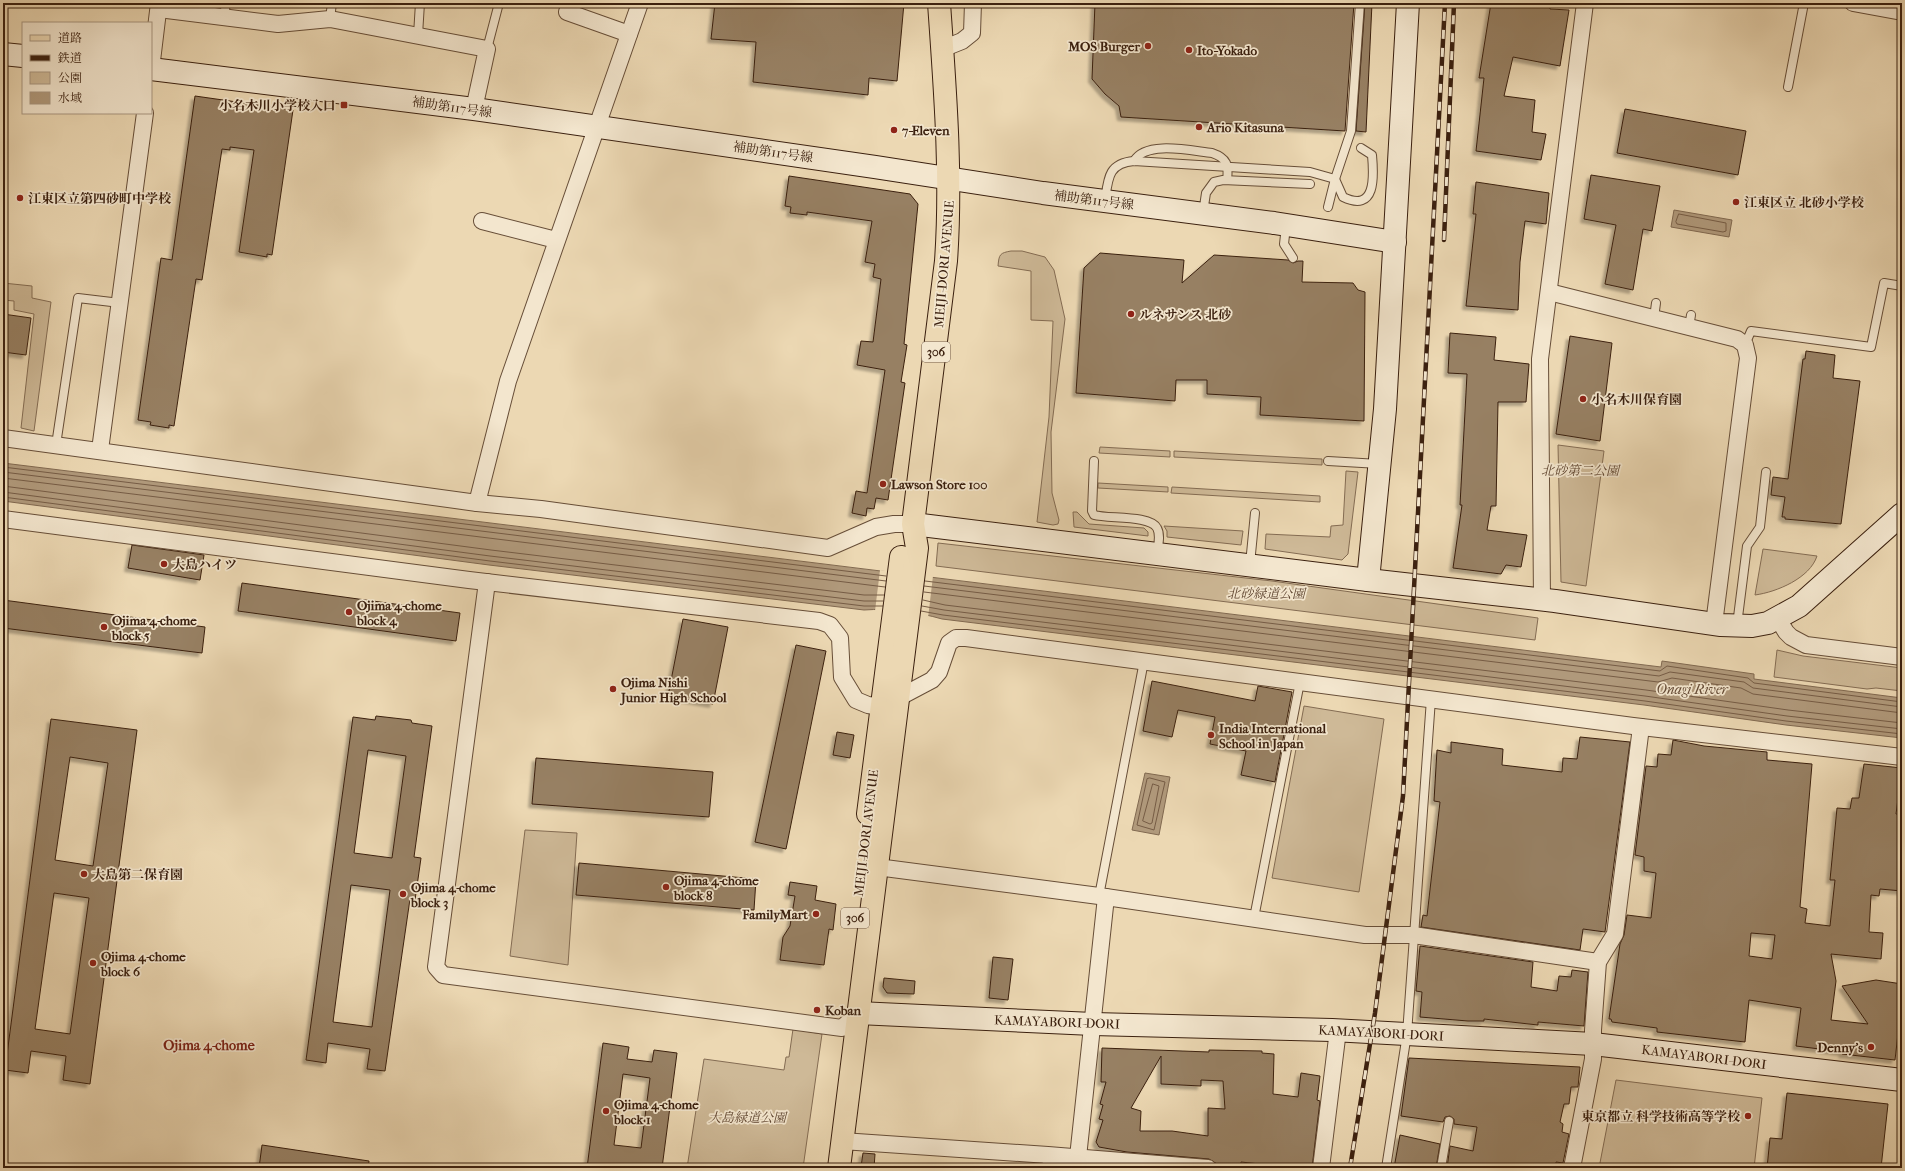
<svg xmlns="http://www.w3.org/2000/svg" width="1905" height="1171" font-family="'IM FELL French Canon','Noto Serif JP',serif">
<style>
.green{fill:#ceb997;stroke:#846c53}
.water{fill:#b0997b;stroke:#816950}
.pier{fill:#ecd8b3}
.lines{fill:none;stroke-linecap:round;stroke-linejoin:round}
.shore{stroke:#765c45;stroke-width:1}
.building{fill:#978064;stroke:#3b200f;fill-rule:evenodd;filter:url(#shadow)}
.lane-casing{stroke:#674e38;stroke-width:10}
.street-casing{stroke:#674e38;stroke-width:18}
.secondary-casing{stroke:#3b200f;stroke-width:24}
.primary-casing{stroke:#3b200f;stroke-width:24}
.lane{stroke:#f3e6ce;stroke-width:8}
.street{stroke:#f3e6ce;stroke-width:16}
.secondary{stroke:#f3e6ce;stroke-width:22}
.primary{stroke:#ecd8b3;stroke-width:22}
.rail-casing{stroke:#3b200f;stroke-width:4.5}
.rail{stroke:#f3e6ce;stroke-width:3;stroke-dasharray:9;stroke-linecap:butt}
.poi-dot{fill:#8f2418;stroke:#f3e6ce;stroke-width:1.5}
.labels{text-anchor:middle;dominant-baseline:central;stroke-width:3.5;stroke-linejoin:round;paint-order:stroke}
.shield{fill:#f3e6ce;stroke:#725b48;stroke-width:1}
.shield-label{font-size:12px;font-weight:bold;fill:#3b200f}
.poi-label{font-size:13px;font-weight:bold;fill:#3b200f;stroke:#f3e6ce;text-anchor:start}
.street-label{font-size:13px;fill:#3b200f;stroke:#f3e6ce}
.park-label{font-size:13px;font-style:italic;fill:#604631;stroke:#f3e6ce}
.water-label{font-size:14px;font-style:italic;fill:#644a35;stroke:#f3e6ce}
.neighbourhood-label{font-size:14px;font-weight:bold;fill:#7a1f14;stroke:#f3e6ce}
</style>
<defs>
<filter id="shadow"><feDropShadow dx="-3.5" dy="3.5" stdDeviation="1" flood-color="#0004"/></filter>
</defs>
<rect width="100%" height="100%" fill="#ecd8b3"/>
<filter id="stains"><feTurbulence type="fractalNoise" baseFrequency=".005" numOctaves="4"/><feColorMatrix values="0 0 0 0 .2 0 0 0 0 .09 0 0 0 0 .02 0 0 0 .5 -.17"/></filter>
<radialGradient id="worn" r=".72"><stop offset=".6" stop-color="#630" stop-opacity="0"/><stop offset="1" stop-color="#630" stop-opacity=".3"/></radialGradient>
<g class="green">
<path d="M1011 251H1022L1045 257 1054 270 1065 319 1051 432 1052 493 1059 520 1058 524 1053 525 1037 522 1049 417 1053 321 1031 320V271L998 266C999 254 1000 253 1011 251Z"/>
<path d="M3 283 32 286V298L51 302 34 431 21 428 34 314 14 310V301L3 300Z"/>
<path d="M1558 445 1604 451 1586 586 1561 582Z"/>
<path d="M1100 447 1170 451V457L1099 453Z"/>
<path d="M1174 451 1322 459V465L1174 457Z"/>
<path d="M1346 471 1358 472 1348 554 1342 560 1265 549 1266 534 1330 537 1331 526 1343 525Z"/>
<path d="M1098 483 1168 487V492L1098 488Z"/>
<path d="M1172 487 1320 496V502L1171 493Z"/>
<path d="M1073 512H1077L1089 524 1144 528 1148 532V536L1074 527Z"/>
<path d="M1164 526 1243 531 1241 545 1167 537V531Z"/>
<path d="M938 543 1272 581 1538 618 1535 640 936 566Z"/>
<path d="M1763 549 1817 556C1810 578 1777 592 1755 595Z"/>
<path d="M1777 650 1803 656 1902 668V691L1876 688 1867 689 1774 677Z"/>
<path d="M1304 706 1384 719 1359 892 1272 878Z"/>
<path d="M525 830 577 833 568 965 510 956Z"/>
<path d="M793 1029 822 1034 803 1168H687L704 1059 784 1070 786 1057H789Z"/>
<path d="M1616 1080 1762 1098 1754 1168H1599Z"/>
</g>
<g class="water">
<path d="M1674 210 1732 220 1729 237 1671 227Z"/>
<path d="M3 463 1661 667 1662 661 1754 674V679L1902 698V738L1786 725 1644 705 942 619C918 612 889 608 864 610L489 565 3 501Z"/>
<path d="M1145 773 1170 777 1159 835 1132 830Z"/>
</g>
<path class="pier" d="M880 570 933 576 928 618 875 611Z"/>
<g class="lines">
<g class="shore">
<path d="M1679 214 1726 223V231L1723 232 1677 224 1676 222Z"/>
<path d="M3 467 886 576"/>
<path d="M3 472 886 581"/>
<path d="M3 478 885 587"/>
<path d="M3 486 491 550 864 595H884"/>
<path d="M3 492 490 556 864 601H883"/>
<path d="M3 497 490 561 864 606H883"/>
<path d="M925 581 1660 671 1667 666 1748 678 1754 683 1902 702"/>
<path d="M924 586 1659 676 1670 672 1744 682 1753 688 1902 707"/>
<path d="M924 592 1658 682 1672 678 1741 688 1753 694 1902 713"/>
<path d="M923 600 945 605 1646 690 1788 710 1902 723"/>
<path d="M922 606 944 610 1645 696 1787 716 1902 729"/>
<path d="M921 611 943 615 1645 701 1786 721 1902 734"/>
<path d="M1150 778 1165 782 1154 830 1137 825 1147 779Z"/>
<path d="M1153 784 1159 786 1152 823 1150 824 1143 821Z"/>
</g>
</g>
<g class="building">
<path d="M715 3H904L897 81 869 78 868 95 753 82 756 42 711 39Z"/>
<path d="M1095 3H1354L1345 131 1121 117 1119 106 1105 94 1092 79Z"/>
<path d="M1365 3H1372L1366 132 1356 131Z"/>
<path d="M1491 3H1550V9L1569 10 1560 66 1513 57 1504 96 1535 100 1532 132 1546 134 1541 160 1476 151 1484 78H1479Z"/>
<path d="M195 96 293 110 272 255 267 254V257L239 252 254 150 230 147V150L222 149 202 280 196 279 174 426 169 425V428L150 425 151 422 138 420 161 258 172 260Z"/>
<path d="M1625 109 1746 131 1738 175 1617 153Z"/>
<path d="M1591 175 1660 186 1652 231 1643 229 1633 290 1605 284 1616 225 1584 219Z"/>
<path d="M789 176 910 194 918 204 904 344 907 345 901 382 905 383 888 500 876 498 874 509 867 508 866 516 852 513 856 491 867 493 885 370 857 365 861 341 873 342 881 279 873 277 875 264 865 262 872 221 807 212V215L790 213 791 207 785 206Z"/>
<path d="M1476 182 1549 193 1546 224 1525 221 1520 262 1518 310 1466 306 1476 214H1473Z"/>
<path d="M1100 253 1184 260 1182 283 1214 255 1288 260 1293 263 1298 261H1303L1302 282 1353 283 1358 290 1365 292 1364 421 1260 415 1261 397 1207 394V380H1176L1175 401 1076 393 1084 268Z"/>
<path d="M3 314 31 318 26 355 3 352Z"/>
<path d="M1450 333 1496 337 1494 360 1529 364 1526 402H1498L1496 506H1491L1487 530 1527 535 1521 567 1506 565 1501 574 1453 568 1462 505H1460L1467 374 1448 373Z"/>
<path d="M1570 336 1612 343 1600 441 1556 434Z"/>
<path d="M1806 351 1835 355 1833 378 1860 381 1841 524 1785 519V517H1782L1785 497 1771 495 1773 477 1788 479 1803 359H1805Z"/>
<path d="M132 545 204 555 200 580 128 568Z"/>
<path d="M242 583 460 613 456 641 238 611Z"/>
<path d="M3 600 205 627 202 653 3 628Z"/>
<path d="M683 619 728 627 713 704 668 696Z"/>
<path d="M796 645 826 651 786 849 755 842Z"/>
<path d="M1152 681 1255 701 1258 686 1292 692 1275 782 1241 775 1246 751 1210 744 1215 717 1178 710 1172 737 1143 731Z"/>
<path d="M376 716 411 720 412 723 432 726 414 857 421 858 415 900 410 899 385 1071 367 1069 370 1049 328 1043 326 1063 306 1060 353 717 375 720ZM368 750 406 756 392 858 354 853ZM351 885 390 890 372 1027 333 1022Z"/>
<path d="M51 719 137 730 90 1084 63 1080 66 1056 31 1051 28 1073 5 1070ZM70 757 108 763 93 866 55 860ZM54 893 89 898 70 1034 35 1029Z"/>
<path d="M837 732 854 735 850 758 833 755Z"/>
<path d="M1580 737 1630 742 1605 932 1583 929 1580 950 1421 927 1423 915 1427 916 1440 802 1434 801 1437 750 1451 753V742L1503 749 1502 765 1562 772 1563 758 1577 759Z"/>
<path d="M1673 740 1704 746 1767 752V760L1812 764 1800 907 1807 909 1805 923 1830 926 1835 880H1830L1837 808 1850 809 1852 798H1859L1864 764 1902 768 1896 814H1902V891L1880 889 1879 896 1871 895 1869 932 1883 933 1881 959 1831 954 1836 981 1831 1020 1868 1024 1842 986 1876 980 1902 984V1016H1900L1895 1060 1842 1054 1843 1052 1796 1046 1801 1008 1749 1000 1745 1042 1657 1032V1028L1612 1022 1611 1019H1609L1620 944 1624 935 1627 915 1651 918 1656 873 1644 871V857L1635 855 1646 766 1657 767 1658 754 1671 755ZM1751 933 1775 935 1772 959 1749 956Z"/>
<path d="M536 758 713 772 709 817 532 804Z"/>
<path d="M579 863 756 879 754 910 576 895Z"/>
<path d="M790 882 817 886 815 900 836 904 833 930 829 929 824 965 780 960 783 937 790 926 795 896 788 895Z"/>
<path d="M1420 946 1533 962 1531 987 1557 991 1559 976 1571 977 1572 970 1588 972 1584 1026 1538 1022V1025L1484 1019V1021H1468L1420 1017 1422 992 1416 991Z"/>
<path d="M993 957 1013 959 1008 1000 989 998Z"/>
<path d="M884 978 915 981 914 994 887 993 883 987Z"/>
<path d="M603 1043 629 1047 627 1059 652 1062 654 1050 677 1053 662 1168H587ZM623 1074 650 1078 641 1148 614 1145Z"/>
<path d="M1102 1048 1209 1052V1050L1262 1051V1053L1274 1054 1273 1094 1298 1097 1301 1073 1320 1076 1317 1100 1320 1101 1312 1168H1269V1165L1241 1162V1165L1217 1164 1209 1159 1127 1152 1099 1147 1096 1142 1103 1120 1099 1119 1103 1105 1100 1104 1106 1082H1101ZM1161 1056V1084L1201 1086V1080L1223 1081 1225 1109 1208 1108V1136L1172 1131H1140L1141 1111 1131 1108Z"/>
<path d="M1409 1058 1580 1067 1578 1087H1571L1569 1104H1564L1560 1122 1563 1124 1562 1132 1569 1134 1563 1163 1556 1162V1168H1447L1450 1146 1473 1151 1477 1127 1454 1124V1119L1450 1116 1445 1117 1443 1122 1401 1116Z"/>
<path d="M1787 1093 1888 1104 1881 1168H1767L1770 1138 1782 1139Z"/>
<path d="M1400 1135 1440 1144 1436 1168 1419 1166V1168H1394Z"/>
<path d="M262 1145 369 1161 368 1168H259Z"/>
<path d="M863 1153 875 1154 874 1168 861 1167Z"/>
</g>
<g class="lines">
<defs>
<g id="lane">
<path d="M224 17 226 3"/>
<path d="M330 19 332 3"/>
<path d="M418 35 420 3"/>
<path d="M487 49 499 3"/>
<path d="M1788 87 1804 3"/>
<path d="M1134 161C1146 140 1192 151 1212 153 1227 158 1229 165 1227 180"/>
<path d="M1105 201C1108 179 1108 163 1134 161L1310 172 1335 179 1343 197C1376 213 1374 177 1372 155L1361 148"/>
<path d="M1328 207 1335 179 1351 131 1360 3"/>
<path d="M1203 213 1206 193 1214 182 1223 180 1310 184"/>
<path d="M1286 226 1284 244 1293 258"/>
<path d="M1654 318 1656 303"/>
<path d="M1689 327 1691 315"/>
<path d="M1745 345 1751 331 1871 347 1884 283 1902 286"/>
<path d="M56 445 78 298 120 303"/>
<path d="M1094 461 1092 511 1094 515C1109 519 1150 515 1157 528 1161 535 1158 546 1157 553"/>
<path d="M1328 461 1379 464"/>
<path d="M1250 564 1255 513"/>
<path d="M1737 625 1747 546 1760 527 1766 472"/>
<path d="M1099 896 1144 661"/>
<path d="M1254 918 1300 682"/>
<path d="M1046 1168 1048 1155"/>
<path d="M1386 1168 1407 1034 1431 699"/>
<path d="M1441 1168 1449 1121"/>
</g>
<g id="street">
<path d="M570 3 567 12 629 34"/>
<path d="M1853 3 1902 12"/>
<path d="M159 9 278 24 330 19 487 49 474 109"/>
<path d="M942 49 962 41 972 33 973 3"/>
<path d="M151 69 159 3"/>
<path d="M482 221 556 240"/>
<path d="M1549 292 1737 339 1745 345 1748 358 1714 624"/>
<path d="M3 438 477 503 541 509 828 548 876 527 894 524H913"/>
<path d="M100 450 145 113"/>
<path d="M477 503 508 381 640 3"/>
<path d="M3 519 469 580 819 621 830 625 840 638 842 677 856 700 868 705 881 707 932 680 939 672 949 643 956 638H966L1633 726 1902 757"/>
<path d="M487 582 436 967 443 975 842 1028 858 1013"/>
<path d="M1542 600 1540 359 1585 3"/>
<path d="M1778 619 1786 632 1791 637 1806 645 1902 657"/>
<path d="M877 867 1099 896 1365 935H1413L1598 962"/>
<path d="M842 1141 1048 1155 1208 1168"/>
<path d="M1078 1157 1106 897"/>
<path d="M1321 1168 1338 1030"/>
<path d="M1572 1168 1593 1059V1030L1598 962 1615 934 1641 727"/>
</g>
<g id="secondary">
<path d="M3 54 23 56"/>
<path d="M151 69 474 109 875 167 1043 193 1274 223 1395 242"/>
<path d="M913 524 1368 580 1555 601 1721 625 1752 626 1768 623 1799 606 1902 514"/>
<path d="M1368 580 1385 409 1408 3"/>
<path d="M858 1013 1093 1024 1332 1030 1593 1044 1902 1080"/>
</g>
<g id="primary">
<path d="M868 814 901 557"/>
<path d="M839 1168 917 548 913 524 946 261C952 175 945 89 939 3"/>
</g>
</defs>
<use href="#lane" class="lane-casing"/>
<use href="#street" class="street-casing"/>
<use href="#secondary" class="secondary-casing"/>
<use href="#primary" class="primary-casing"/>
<use href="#lane" class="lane"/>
<use href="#street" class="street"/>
<use href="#secondary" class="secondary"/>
<use href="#primary" class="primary"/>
<defs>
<g id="rail">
<path d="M1444 240 1454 3"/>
<path d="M1350 1168 1375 1013 1403 796 1445 3"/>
</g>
</defs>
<use href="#rail" class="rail-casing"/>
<use href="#rail" class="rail"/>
</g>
<g class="poi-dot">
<circle cx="1148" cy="46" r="4"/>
<circle cx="1189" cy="50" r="4"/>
<rect x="340" y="101" width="8" height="8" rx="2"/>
<circle cx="1199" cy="127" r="4"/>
<circle cx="894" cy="130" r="4"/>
<circle cx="20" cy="198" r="4"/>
<circle cx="1736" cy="202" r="4"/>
<circle cx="1131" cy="314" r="4"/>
<circle cx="1583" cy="399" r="4"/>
<circle cx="883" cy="484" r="4"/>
<circle cx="164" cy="564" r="4"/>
<circle cx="349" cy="612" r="4"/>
<circle cx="104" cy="627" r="4"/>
<circle cx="613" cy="689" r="4"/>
<circle cx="1211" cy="735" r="4"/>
<circle cx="84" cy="874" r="4"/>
<circle cx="666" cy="887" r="4"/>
<circle cx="403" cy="894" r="4"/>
<circle cx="816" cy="914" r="4"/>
<circle cx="93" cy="963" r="4"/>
<circle cx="817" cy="1010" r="4"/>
<circle cx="1871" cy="1047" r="4"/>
<circle cx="606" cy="1111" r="4"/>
<circle cx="1748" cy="1116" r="4"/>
</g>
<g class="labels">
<g class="shield">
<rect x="922" y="342" width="28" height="20" rx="3"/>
<rect x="841" y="908" width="28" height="20" rx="3"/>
</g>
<g class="shield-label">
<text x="936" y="352">306</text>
<text x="855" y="918">306</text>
</g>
<g class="poi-label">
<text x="1140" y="46" text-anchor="end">MOS Burger</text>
<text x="1197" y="50">Ito-Yokado</text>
<text x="336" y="105" text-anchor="end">小名木川小学校入口</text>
<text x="1207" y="127">Ario Kitasuna</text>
<text x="902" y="130">7-Eleven</text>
<text x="28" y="198">江東区立第四砂町中学校</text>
<text x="1744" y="202">江東区立 北砂小学校</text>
<text x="1139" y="314">ルネサンス 北砂</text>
<text x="1591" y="399">小名木川保育園</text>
<text x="891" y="484">Lawson Store 100</text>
<text x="172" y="564">大島ハイツ</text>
<text x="357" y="605">Ojima 4-chome<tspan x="357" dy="15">block 4</tspan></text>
<text x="112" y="620">Ojima 4-chome<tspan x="112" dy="15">block 5</tspan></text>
<text x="621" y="682">Ojima Nishi<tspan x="621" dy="15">Junior High School</tspan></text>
<text x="1219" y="728">India International<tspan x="1219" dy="15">School in Japan</tspan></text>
<text x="92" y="874">大島第二保育園</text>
<text x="674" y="880">Ojima 4-chome<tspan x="674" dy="15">block 8</tspan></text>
<text x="411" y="887">Ojima 4-chome<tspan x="411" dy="15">block 3</tspan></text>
<text x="808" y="914" text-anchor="end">FamilyMart</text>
<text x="101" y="956">Ojima 4-chome<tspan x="101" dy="15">block 6</tspan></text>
<text x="825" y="1010">Koban</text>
<text x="1863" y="1047" text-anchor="end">Denny's</text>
<text x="614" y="1104">Ojima 4-chome<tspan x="614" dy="15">block 1</tspan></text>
<text x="1740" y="1116" text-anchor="end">東京都立 科学技術高等学校</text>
</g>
<g class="street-label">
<text transform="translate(452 107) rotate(8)">補助第117号線</text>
<text transform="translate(773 152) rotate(8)">補助第117号線</text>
<text transform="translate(1094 200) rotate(7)">補助第117号線</text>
<text transform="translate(944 264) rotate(-85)">MEIJI-DORI AVENUE</text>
<text transform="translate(866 833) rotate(-83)">MEIJI-DORI AVENUE</text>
<text transform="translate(1057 1022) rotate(2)">KAMAYABORI-DORI</text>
<text transform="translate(1381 1033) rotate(3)">KAMAYABORI-DORI</text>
<text transform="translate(1704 1057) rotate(7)">KAMAYABORI-DORI</text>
</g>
<g class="park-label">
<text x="1580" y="470">北砂第二公園</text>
<text x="1266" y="593">北砂緑道公園</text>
<text x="747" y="1117">大島緑道公園</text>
</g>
<g class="water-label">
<text x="1692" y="689">Onagi River</text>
</g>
<g class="neighbourhood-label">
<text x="209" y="1045">Ojima 4-chome</text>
</g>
</g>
<rect width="1905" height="1171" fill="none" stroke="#ecd8b3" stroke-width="16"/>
<rect x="4" y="4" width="1897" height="1163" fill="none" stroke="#3b200f" stroke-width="2"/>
<rect x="8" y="8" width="1889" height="1155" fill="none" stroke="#3b200f"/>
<rect x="22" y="22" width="130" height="92" fill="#f3e6ce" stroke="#a99782"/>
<rect x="30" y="35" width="20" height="6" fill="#ecd8b3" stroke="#a99782"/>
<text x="58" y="42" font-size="12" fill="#3b200f">道路</text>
<rect x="30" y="55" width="20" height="6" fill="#3b200f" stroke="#a99782"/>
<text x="58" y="62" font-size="12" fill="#3b200f">鉄道</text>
<rect x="30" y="72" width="20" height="12" fill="#ceb997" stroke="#a99782"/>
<text x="58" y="82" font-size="12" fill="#3b200f">公園</text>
<rect x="30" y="92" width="20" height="12" fill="#b0997b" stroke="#a99782"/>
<text x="58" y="102" font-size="12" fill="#3b200f">水域</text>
<rect width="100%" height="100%" filter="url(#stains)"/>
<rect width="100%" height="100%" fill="url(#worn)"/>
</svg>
